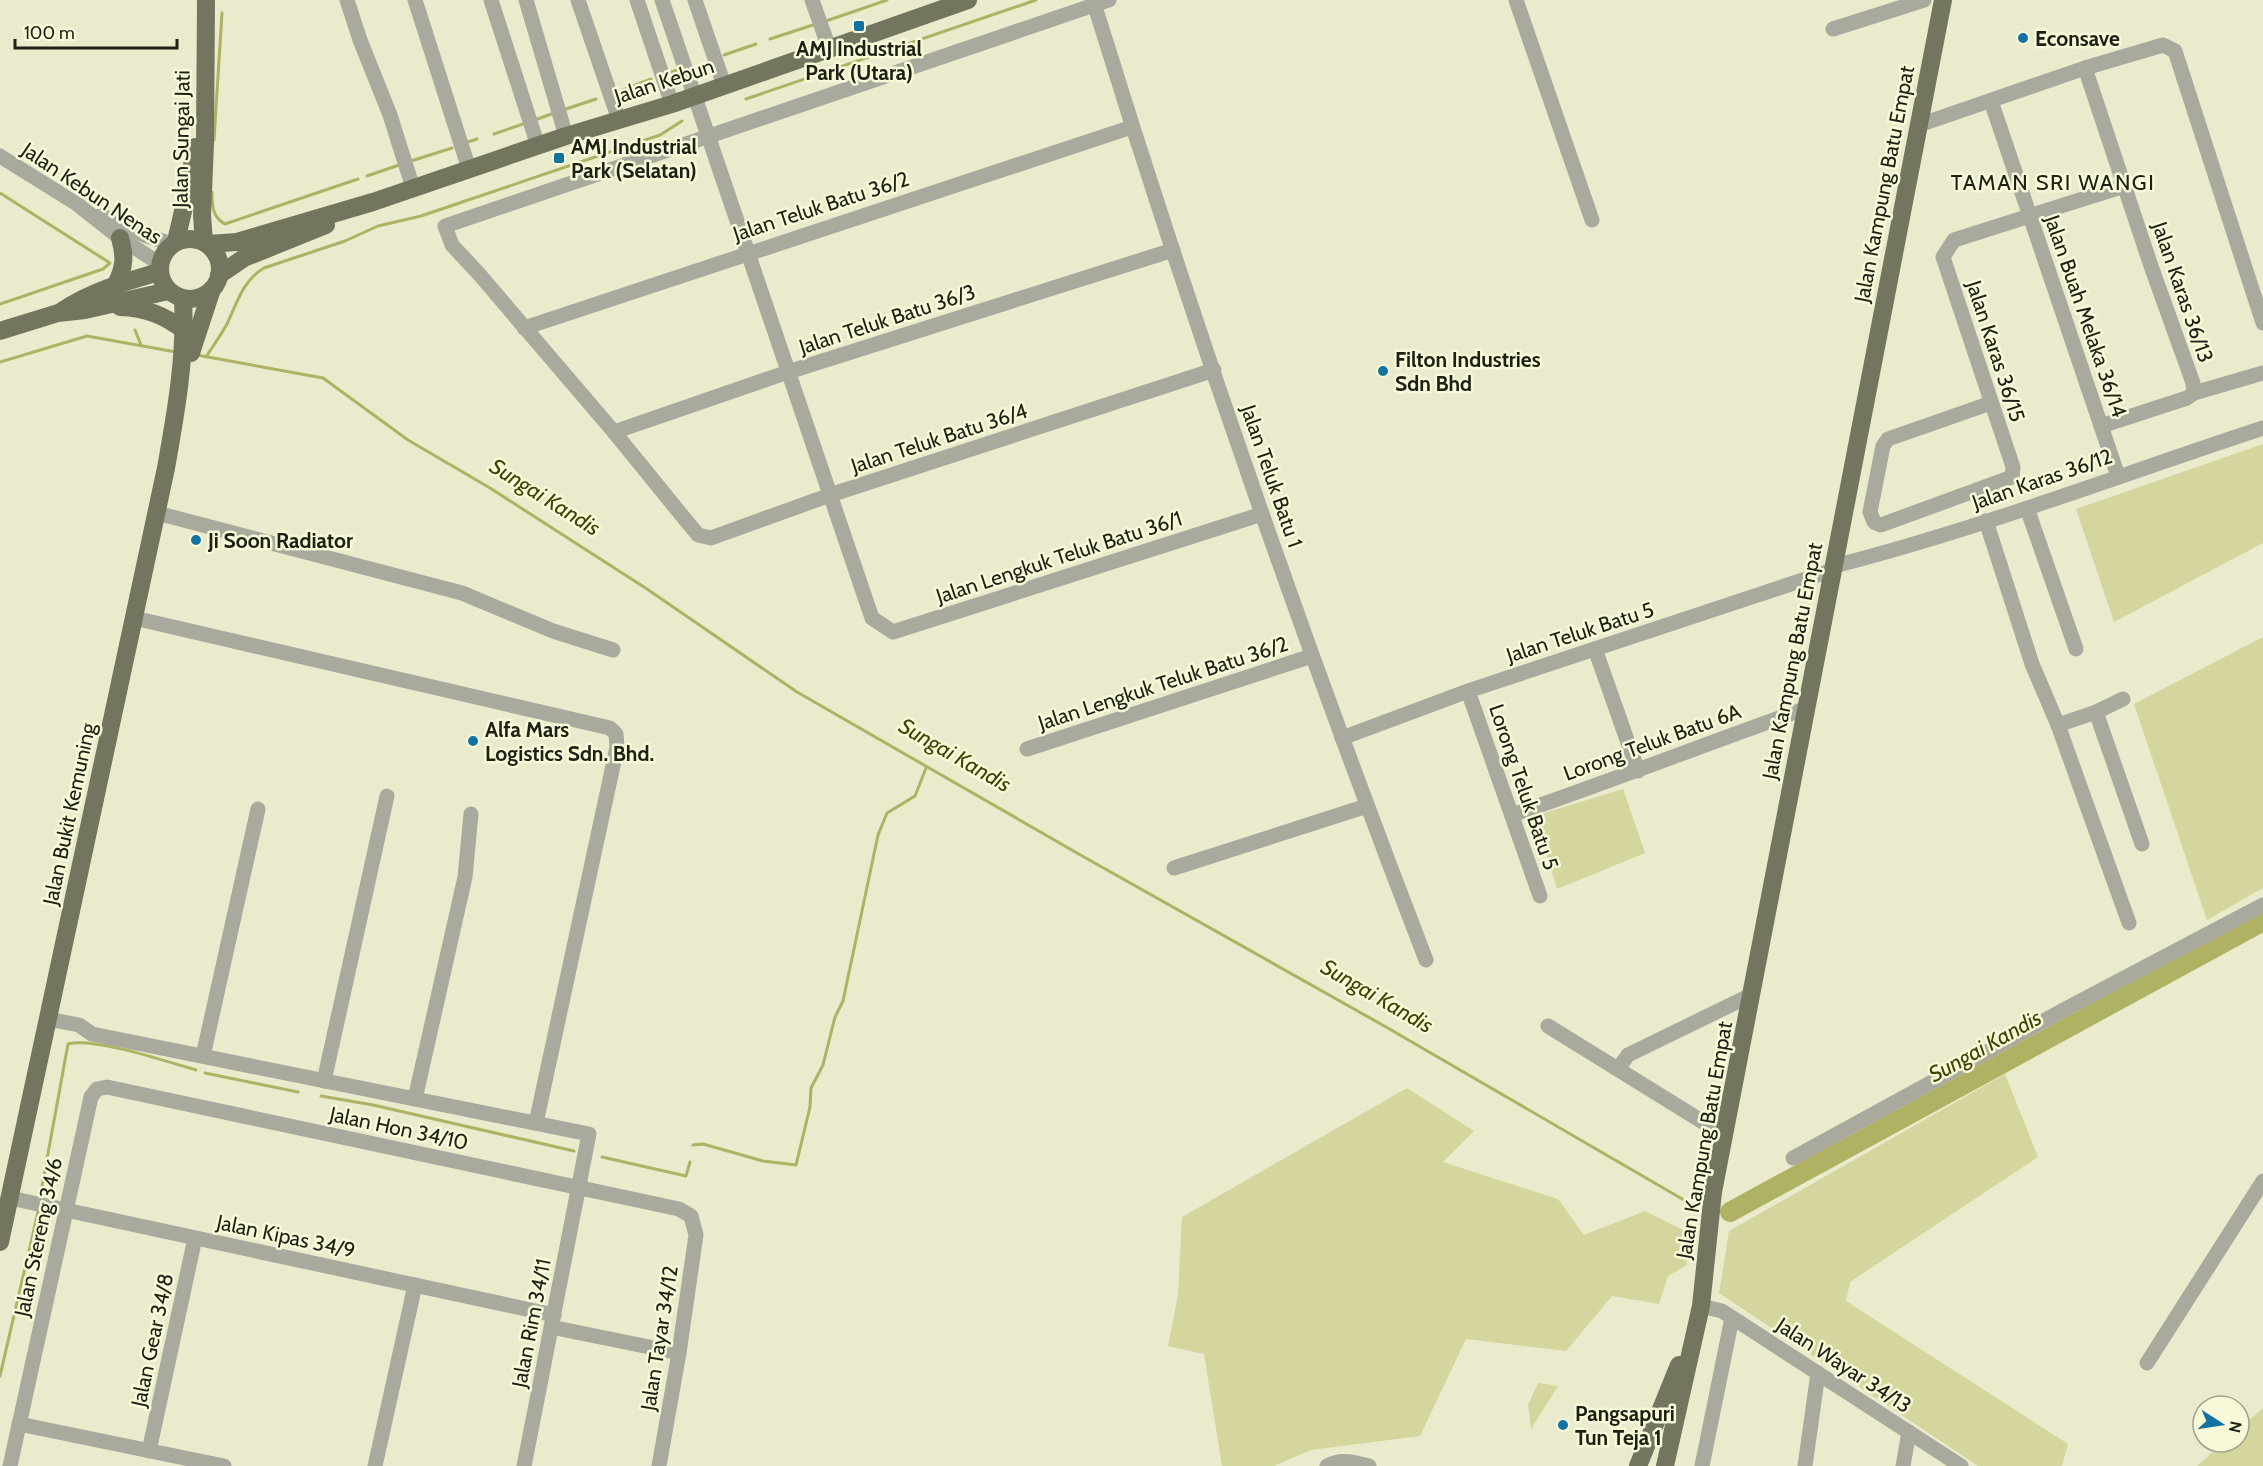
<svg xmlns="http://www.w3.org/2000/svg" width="2263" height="1466" font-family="Cabin,sans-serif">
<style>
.green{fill:#d4d69d}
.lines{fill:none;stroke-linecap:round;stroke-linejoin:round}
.stream{stroke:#afb163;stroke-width:3}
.river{stroke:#afb163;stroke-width:20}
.minor{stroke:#a9aa9d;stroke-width:15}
.major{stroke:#74755e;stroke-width:18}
.poi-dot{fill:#1372a0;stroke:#f7f9d9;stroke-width:2}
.labels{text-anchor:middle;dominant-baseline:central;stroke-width:5;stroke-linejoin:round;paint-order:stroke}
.poi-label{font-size:21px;font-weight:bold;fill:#1f1f14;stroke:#f7f9d9;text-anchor:start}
.street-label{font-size:21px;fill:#1f1f14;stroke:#f7f9d9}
.neighbourhood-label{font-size:22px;letter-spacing:1.5px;fill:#1f1f14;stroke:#f7f9d9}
.water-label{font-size:22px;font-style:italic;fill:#414101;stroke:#f7f9d9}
</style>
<rect width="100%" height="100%" fill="#eaebcc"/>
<g class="green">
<path d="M2263 444V543L2114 622 2076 509Z"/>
<path d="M2263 637V888L2207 920 2134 704Z"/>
<path d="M1623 789 1645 853 1557 889 1535 816Z"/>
<path d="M2005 1074 2038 1157 1850 1282 1846 1301 2068 1444 2062 1466H1978L1719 1293 1729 1231Z"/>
<path d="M1407 1088 1474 1131 1443 1162 1558 1199 1584 1235 1645 1211 1685 1231 1687 1265 1668 1276 1659 1304 1612 1296 1566 1351 1466 1339 1420 1436 1311 1450 1274 1466H1222L1204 1354 1168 1346 1178 1295 1182 1217Z"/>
<path d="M1538 1383 1558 1386 1531 1429 1528 1405Z"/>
<path d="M2263 1408V1466H2197L2224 1442H2239V1429Z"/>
</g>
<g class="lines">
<g class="stream">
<path d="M826 21 887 0"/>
<path d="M770 39 816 24"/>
<path d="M724 55 756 44"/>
<path d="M668 73 681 69"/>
<path d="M623 90 651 79"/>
<path d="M746 99 1036 0"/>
<path d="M563 110 596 99"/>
<path d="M535 120 554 113"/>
<path d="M494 134 526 123"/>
<path d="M214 140 222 13"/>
<path d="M468 142 477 139"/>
<path d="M411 161 452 148"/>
<path d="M367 176 402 164"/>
<path d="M212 192C212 205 212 217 225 224L358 179"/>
<path d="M0 193 110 263 103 269 0 304"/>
<path d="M135 330 141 345"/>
<path d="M197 355 323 378 408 440 490 488 647 589 797 692 1084 857 1386 1027 1696 1207"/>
<path d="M206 357C213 346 221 335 227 324 237 303 243 280 264 268L345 241 378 226 421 216 660 135 682 121"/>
<path d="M0 362 87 336 176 352"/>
<path d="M205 1073 298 1092"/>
<path d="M321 1096 373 1105 574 1151"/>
<path d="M693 1145 703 1144 763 1161 796 1165 810 1107 811 1088 823 1065 835 1017 843 1001 878 835 887 813 915 796 926 768"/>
<path d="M602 1157 686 1176 690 1162"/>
<path d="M41 1192 68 1044C94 1037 168 1062 196 1070"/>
<path d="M0 1376 38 1212"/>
</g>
<path class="river" d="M1730 1212 2263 921"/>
<g class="minor">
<path d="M347 0 360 40 390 115 413 188"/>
<path d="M415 0 469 169"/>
<path d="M491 0 538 146"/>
<path d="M526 0 566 136"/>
<path d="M578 0 619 120"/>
<path d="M637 0 672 104"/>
<path d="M662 0 872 618 893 632 1262 514"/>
<path d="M695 0 724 85"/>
<path d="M812 0 829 48"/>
<path d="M1093 0C1193 324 1304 644 1426 960"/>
<path d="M1109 0 445 226 452 245 479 274 614 432 684 518 698 535 711 538 830 495 1214 370"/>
<path d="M1516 0 1592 220"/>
<path d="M1833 29 1924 0"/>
<path d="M2085 68 2151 266 2193 383 2194 393"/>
<path d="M1991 101 2118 476"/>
<path d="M1919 125 2085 68 2163 45 2175 51 2263 323"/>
<path d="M0 156 77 204 120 238 160 264"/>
<path d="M101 215 144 235 172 244"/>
<path d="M524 328 1132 127"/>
<path d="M1991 403 1888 439 1883 446 1870 512 1874 522 1881 525 2012 477 2013 467 1943 257 1954 240 2124 186"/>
<path d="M2101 426 2187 398 2194 393 2263 373"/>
<path d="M614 432 788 372 1173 250"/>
<path d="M2027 508 2076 649"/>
<path d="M157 513 462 593 553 631 613 650"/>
<path d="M1986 521 2032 664 2058 725 2129 923"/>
<path d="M1834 566C1979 529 2120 475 2263 428"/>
<path d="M134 618 610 728 616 734 617 747 536 1123"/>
<path d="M1595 649 1638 771"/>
<path d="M1468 691 1540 896"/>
<path d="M2096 712 2142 844"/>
<path d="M2058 725 2096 712 2123 699"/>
<path d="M1342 738 1468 691 1833 570"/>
<path d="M1027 749 1312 656"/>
<path d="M1512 815C1611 781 1708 743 1807 708"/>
<path d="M1174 868 1367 806"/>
<path d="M48 1019 79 1025 92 1034 589 1134 524 1466"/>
<path d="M1548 1026 1724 1135"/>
<path d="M203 1056 258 809"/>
<path d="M1618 1069 1628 1055 1751 995"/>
<path d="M324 1081 387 796"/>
<path d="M415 1099 465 877 471 814"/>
<path d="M1793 1158 2071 1006 2263 905"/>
<path d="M10 1198 554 1315"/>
<path d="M1701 1306 1722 1311 1961 1466"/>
<path d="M551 1327 679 1353"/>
<path d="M2147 1363 2263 1181"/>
<path d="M19 1424 224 1466"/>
<path d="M149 1451 195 1238"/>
<path d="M10 1466 91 1097 97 1089 107 1087 679 1209 691 1216 696 1235 679 1353 659 1466"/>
<path d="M375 1466 415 1285"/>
<path d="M1327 1466C1342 1458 1353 1462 1369 1466"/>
<path d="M1702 1466 1732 1318"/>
<path d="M1805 1466 1818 1373"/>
<path d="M1903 1466 1909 1432"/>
</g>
<g class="major">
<circle cx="190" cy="269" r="30"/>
<path d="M176 241 188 190 195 147"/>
<path d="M204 242 202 215 205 144 206 0"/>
<path d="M208 244 237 242 373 202 566 136 672 104 968 0"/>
<path d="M219 275 244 258 326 225"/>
<path d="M116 284C125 267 125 256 120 238"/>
<path d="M120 307C146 308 164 315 185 331"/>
<path d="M62 311C92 291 125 282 159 272"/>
<path d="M0 331 58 313 85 310 168 291"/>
<path d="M191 353 212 289"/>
<path d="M0 1242 166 468C176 412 186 356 183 299"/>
<path d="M1638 1466 1679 1365"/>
<path d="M1665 1466 1701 1306 1713 1192 1943 0"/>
</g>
</g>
<g class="poi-dot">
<rect x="853" y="20" width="12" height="12" rx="3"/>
<circle cx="2023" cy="38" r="6"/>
<rect x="553" y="152" width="12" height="12" rx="3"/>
<circle cx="1383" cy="371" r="6"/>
<circle cx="196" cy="540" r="6"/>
<circle cx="473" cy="741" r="6"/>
<circle cx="1563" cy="1425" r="6"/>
</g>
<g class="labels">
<g class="poi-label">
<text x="2035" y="38">Econsave</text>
<text x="859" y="48" text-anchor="middle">AMJ Industrial<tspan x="859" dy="24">Park (Utara)</tspan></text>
<text x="571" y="146">AMJ Industrial<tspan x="571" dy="24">Park (Selatan)</tspan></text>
<text x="1395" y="359">Filton Industries<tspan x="1395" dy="24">Sdn Bhd</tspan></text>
<text x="208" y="540">Ji Soon Radiator</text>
<text x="485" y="729">Alfa Mars<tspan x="485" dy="24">Logistics Sdn. Bhd.</tspan></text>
<text x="1575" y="1413">Pangsapuri<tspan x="1575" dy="24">Tun Teja 1</tspan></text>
</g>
<g class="street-label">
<text transform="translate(664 81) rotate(-18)">Jalan Kebun</text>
<text transform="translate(181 139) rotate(-89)">Jalan Sungai Jati</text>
<text transform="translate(1884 184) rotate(-79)">Jalan Kampung Batu Empat</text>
<text transform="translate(92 193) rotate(34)">Jalan Kebun Nenas</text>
<text transform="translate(821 206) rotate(-18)">Jalan Teluk Batu 36/2</text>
<text transform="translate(2183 292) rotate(71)">Jalan Karas 36/13</text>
<text transform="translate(2086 316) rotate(71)">Jalan Buah Melaka 36/14</text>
<text transform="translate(887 319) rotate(-18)">Jalan Teluk Batu 36/3</text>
<text transform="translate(1996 351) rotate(72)">Jalan Karas 36/15</text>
<text transform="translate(939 438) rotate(-18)">Jalan Teluk Batu 36/4</text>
<text transform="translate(1272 476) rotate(71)">Jalan Teluk Batu 1</text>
<text transform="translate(2042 479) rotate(-19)">Jalan Karas 36/12</text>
<text transform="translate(1059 557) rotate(-18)">Jalan Lengkuk Teluk Batu 36/1</text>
<text transform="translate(1580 632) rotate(-18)">Jalan Teluk Batu 5</text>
<text transform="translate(1792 661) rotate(-79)">Jalan Kampung Batu Empat</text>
<text transform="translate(1163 683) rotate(-18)">Jalan Lengkuk Teluk Batu 36/2</text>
<text transform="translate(1652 742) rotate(-20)">Lorong Teluk Batu 6A</text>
<text transform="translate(1524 787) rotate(71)">Lorong Teluk Batu 5</text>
<text transform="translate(69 814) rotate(-78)">Jalan Bukit Kemuning</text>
<text transform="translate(399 1128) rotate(12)">Jalan Hon 34/10</text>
<text transform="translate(1704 1140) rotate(-80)">Jalan Kampung Batu Empat</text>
<text transform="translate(286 1236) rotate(12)">Jalan Kipas 34/9</text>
<text transform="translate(38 1237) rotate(-78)">Jalan Stereng 34/6</text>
<text transform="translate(531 1323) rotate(-79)">Jalan Rim 34/11</text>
<text transform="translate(659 1338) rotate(-81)">Jalan Tayar 34/12</text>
<text transform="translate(152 1340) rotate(-78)">Jalan Gear 34/8</text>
<text transform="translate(1844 1365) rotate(33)">Jalan Wayar 34/13</text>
</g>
<g class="neighbourhood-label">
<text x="2053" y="182">TAMAN SRI WANGI</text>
</g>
<g class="water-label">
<text transform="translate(545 497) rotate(32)">Sungai Kandis</text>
<text transform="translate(955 755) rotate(30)">Sungai Kandis</text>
<text transform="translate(1377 996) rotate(30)">Sungai Kandis</text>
<text transform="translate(1985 1046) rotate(-29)">Sungai Kandis</text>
</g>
</g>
<g transform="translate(2221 1424) rotate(102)"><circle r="28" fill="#f7f9d9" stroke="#a1a28a" stroke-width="1.5"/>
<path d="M0-4.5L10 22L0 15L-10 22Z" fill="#1372a0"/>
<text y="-9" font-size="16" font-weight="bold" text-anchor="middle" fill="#1f1f14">N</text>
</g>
<path d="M15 39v9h162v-9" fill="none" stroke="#1f1f14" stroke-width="3"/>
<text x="24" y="39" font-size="18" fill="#1f1f14" stroke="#f7f9d9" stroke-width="4.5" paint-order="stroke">100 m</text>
</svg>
